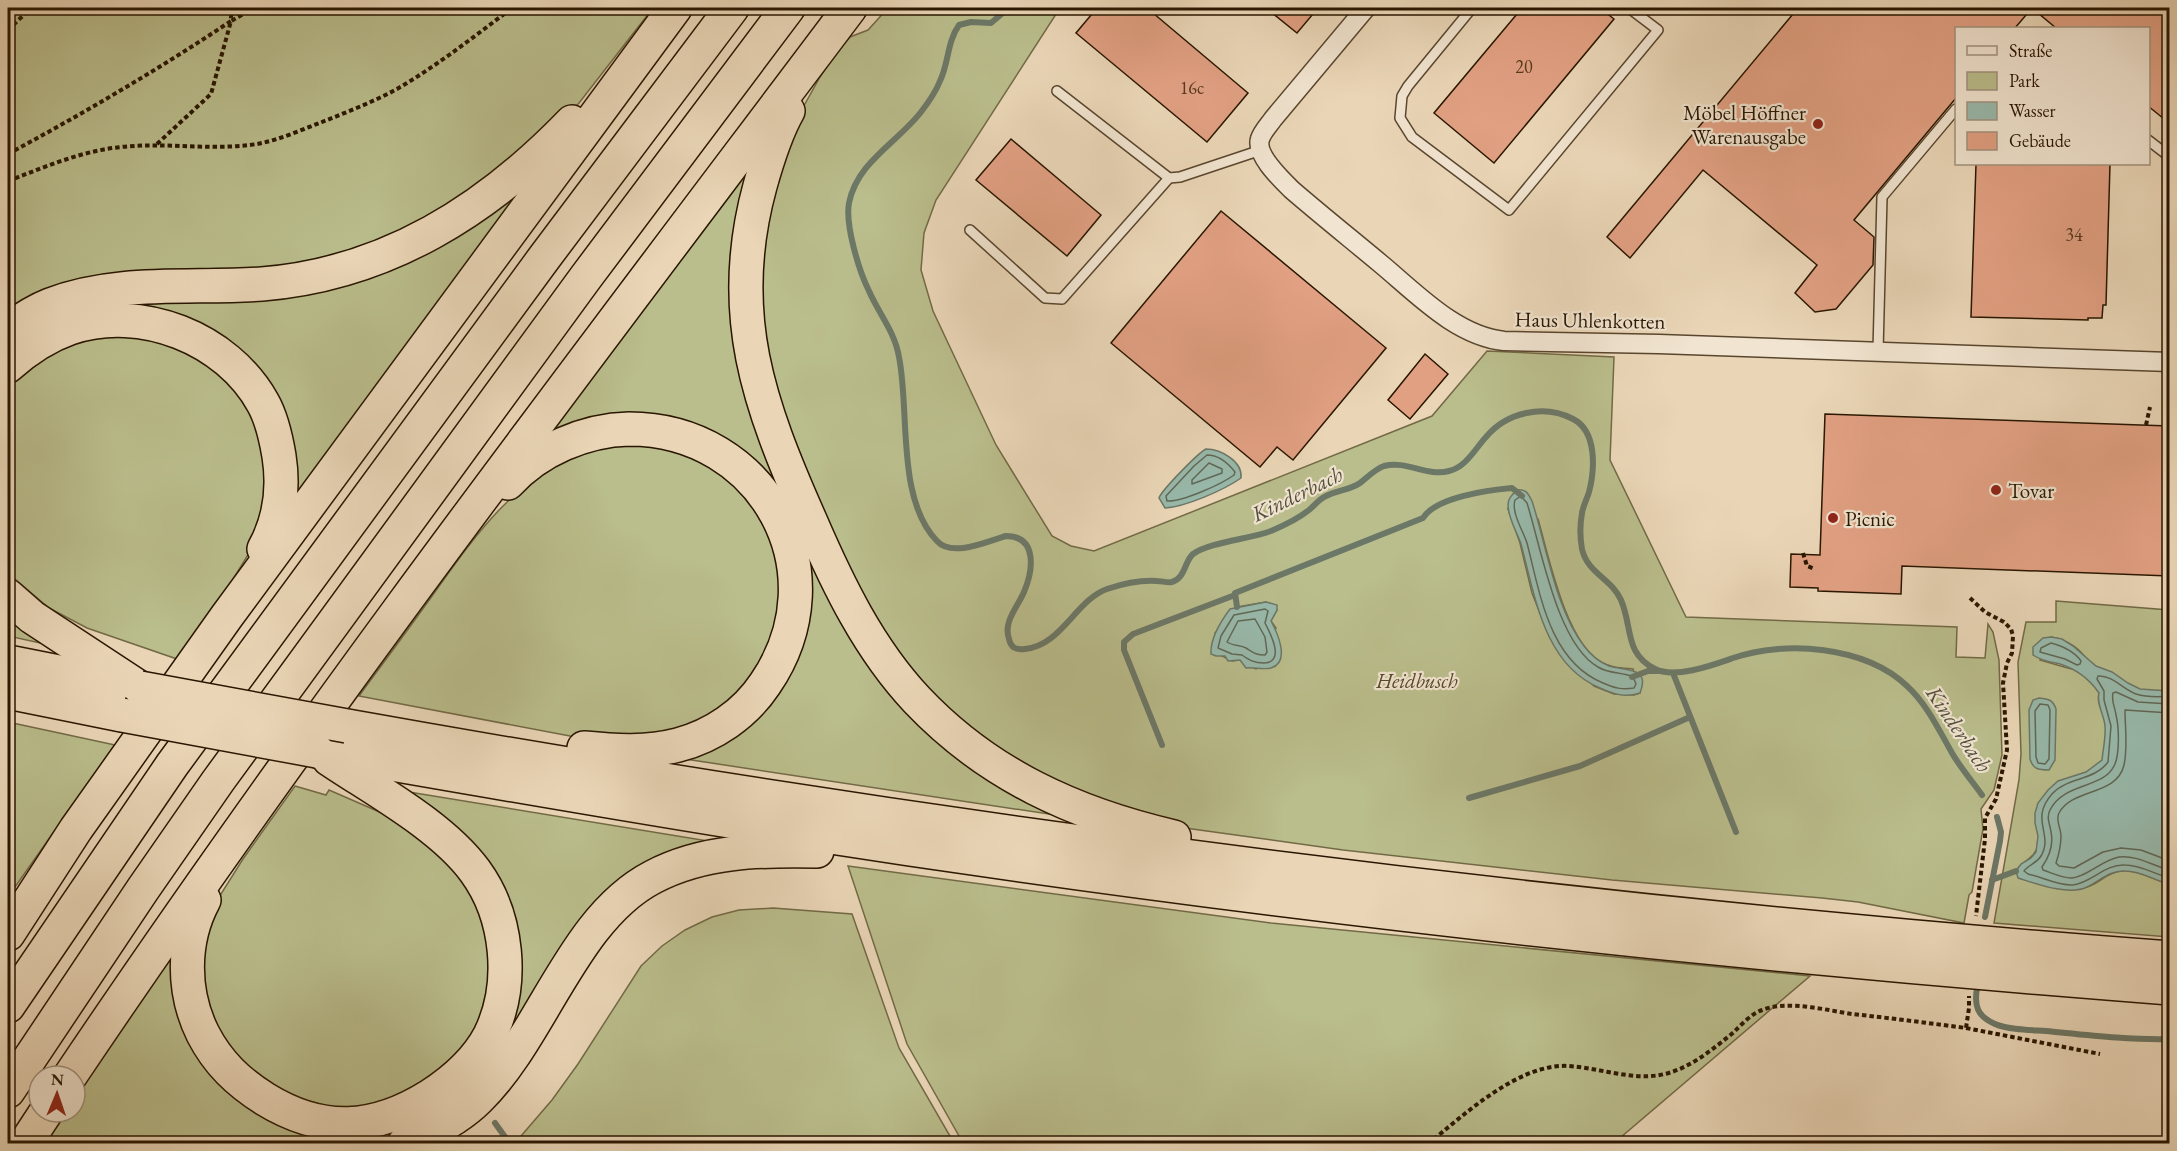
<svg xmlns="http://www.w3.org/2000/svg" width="2177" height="1151" font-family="'EB Garamond',serif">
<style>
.green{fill:#babd8c;stroke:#726a46;stroke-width:1.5;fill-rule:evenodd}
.water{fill:#98b9ab;stroke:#6c7867;stroke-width:1.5}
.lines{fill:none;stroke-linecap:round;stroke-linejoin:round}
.shore{stroke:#606856;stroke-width:1.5}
.stream{stroke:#6c7867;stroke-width:6}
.building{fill:#e1a082;stroke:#291600;stroke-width:1.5}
.lane-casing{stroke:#59462e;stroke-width:12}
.street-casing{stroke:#59462e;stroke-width:21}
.highway-casing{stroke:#291600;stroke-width:36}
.path{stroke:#291600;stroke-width:4;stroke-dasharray:4.5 3;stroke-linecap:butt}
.lane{stroke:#f1e4d0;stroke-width:9}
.street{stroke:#f1e4d0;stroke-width:18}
.highway{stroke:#ead6b7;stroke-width:33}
.highway-bridge-casing{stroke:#291600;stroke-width:36;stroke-linecap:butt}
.highway-bridge{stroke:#ead6b7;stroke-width:33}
.poi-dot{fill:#8f2418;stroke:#f1e4d0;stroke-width:2}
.labels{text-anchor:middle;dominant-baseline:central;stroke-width:4.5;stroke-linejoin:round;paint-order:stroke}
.number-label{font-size:18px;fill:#573820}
.poi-label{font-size:21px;fill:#291600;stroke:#f1e4d0;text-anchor:start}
.street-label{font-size:21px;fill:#291600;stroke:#f1e4d0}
.park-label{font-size:21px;font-style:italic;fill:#54482a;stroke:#f1e4d0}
.water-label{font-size:22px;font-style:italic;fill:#504f3c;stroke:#f1e4d0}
</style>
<rect width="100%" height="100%" fill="#ead6b7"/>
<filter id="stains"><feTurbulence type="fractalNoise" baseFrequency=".00333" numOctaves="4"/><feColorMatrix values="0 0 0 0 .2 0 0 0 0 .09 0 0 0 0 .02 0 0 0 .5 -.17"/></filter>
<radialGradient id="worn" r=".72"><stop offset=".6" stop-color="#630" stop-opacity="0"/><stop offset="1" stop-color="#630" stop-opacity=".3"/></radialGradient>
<g class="green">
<path d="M8 8H653L579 103 550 132 421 225 346 254 8 315Z"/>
<path d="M888 8H1060L936 200 924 233 921 270 933 311 996 445 1052 536 1071 546 1094 551 1432 416 1487 351 1614 357 1610 460 1686 617 1957 627 1956 657 1985 658 1988 624 1993 632 1999 660 2002 755 1994 790 1981 809 1983 829 1972 892 1969 895 1964 923 1858 902 1822 898 1612 880 1343 850 1185 828 1108 807 1019 765 948 711 910 667 871 612 855 581 819 502 776 392 760 306 767 213 796 120 820 77 836 53 850 37 868 30ZM1508 509 1538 519C1549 558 1566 642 1601 662 1611 668 1622 668 1633 669L1640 693 1634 695 1614 694 1594 686 1550 638 1532 593 1520 543ZM1266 602 1277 610 1271 621 1276 628 1256 669 1240 660 1232 661 1220 655 1215 633 1237 607Z"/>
<path d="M760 144 741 269 843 611 1055 815 685 759 713 741 805 597 722 444 538 440Z"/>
<path d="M532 178 298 501 292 485 203 331 55 311 272 290Z"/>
<path d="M101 335H147L209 362 245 401 259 431 267 486 254 545 224 594 177 659 87 628 49 608 8 573V389L18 378 55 350Z"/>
<path d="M636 444 672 448 723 473 763 519 780 569 779 620 763 661 738 693 714 713 683 727 653 735 603 738 570 736 359 696C384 662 410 627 435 592 473 539 511 483 574 456 594 448 615 446 636 444Z"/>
<path d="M2056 601 2169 610V691H2166L2108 764 2038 845C2035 859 2023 860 2016 871L2019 878C2037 884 2068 891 2087 887 2099 884 2107 872 2121 871 2138 869 2153 880 2169 884V937L1994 923 2019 780 2021 754 2018 662 2026 622H2056ZM2051 637C2066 640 2079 647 2087 660L2071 669 2040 660Z"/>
<path d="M8 607 54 646 8 636Z"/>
<path d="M8 722 115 745 8 897Z"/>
<path d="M295 786 326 795 329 790 391 817 443 853 478 901 492 967 478 1027 445 1070 388 1103 342 1109 285 1096 233 1058 206 1005 201 959 214 905 243 859Z"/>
<path d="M409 792 708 841C675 853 645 864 619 887 599 904 584 927 570 948 511 1039 487 1120 367 1144H39L60 1112H75V1091L180 939 181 940C180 950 177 961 176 971 175 1011 197 1053 224 1081 253 1111 295 1131 337 1133 461 1137 553 1014 503 897 485 852 448 821 407 798L406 794Z"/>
<path d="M848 866 1271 923 1810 976 1614 1143H963L907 1044Z"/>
<path d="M773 908 852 914 899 1048 954 1143H515L552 1100 578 1064 641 966 662 946 685 930 712 917 739 910Z"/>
</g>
<g class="water">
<path d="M1206 449C1220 449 1243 461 1241 478 1224 490 1185 507 1165 508L1159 498C1161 491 1198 453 1206 449Z"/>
<path d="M1517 490C1526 489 1528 493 1532 501 1546 544 1556 611 1584 646 1590 654 1599 662 1609 666 1624 671 1651 666 1640 693 1625 698 1613 694 1600 688 1544 665 1535 596 1521 544 1517 532 1508 518 1508 505 1508 498 1512 495 1517 490Z"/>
<path d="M1266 602 1277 605V610L1271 621C1277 632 1291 662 1271 668 1263 670 1254 667 1246 668L1240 660 1228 661 1225 656H1216L1211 654C1210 638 1221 621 1230 609Z"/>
<path d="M2051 637 2062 639 2073 646 2096 666 2112 672 2128 683 2140 689 2169 691V884C2154 880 2141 871 2125 871 2110 870 2100 881 2087 887 2069 896 2037 884 2018 878L2016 871 2021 864 2031 858 2036 852 2038 836 2035 823V813L2038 803 2048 790 2058 781 2086 772 2102 760C2103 749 2106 737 2105 726 2104 714 2096 704 2099 693 2090 680 2076 669 2060 664 2050 662 2042 661 2033 655V647L2043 638Z"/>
<path d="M2039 698C2049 699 2053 700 2056 709L2055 760 2049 770C2038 770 2033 769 2030 759L2029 710 2033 700Z"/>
</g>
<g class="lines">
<g class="shore">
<path d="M1207 455C1218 455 1228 463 1235 472L1234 475C1222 484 1182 502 1167 501L1166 496 1194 466Z"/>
<path d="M1209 463 1222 469V473L1192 484V480Z"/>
<path d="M1521 496 1527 503C1541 547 1557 644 1598 667 1609 674 1622 672 1633 677L1636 684 1634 688C1622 690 1614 688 1603 683 1549 661 1540 593 1527 543 1523 531 1511 512 1515 500Z"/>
<path d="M1265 609 1268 611 1265 623C1270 633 1286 662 1264 663 1254 663 1249 660 1242 655L1232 654 1218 648 1221 636 1234 615Z"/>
<path d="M1255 619 1265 637 1267 652 1265 655C1256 655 1254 653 1246 648 1240 645 1233 646 1227 642L1238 621Z"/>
<path d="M2051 643C2062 646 2074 651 2081 661L2080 664 2077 665 2065 659 2040 652 2041 648Z"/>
<path d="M2170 696C2159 697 2146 697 2136 694 2123 689 2112 675 2098 676L2097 679 2104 691V700L2111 726 2108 762C2094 781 2067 777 2052 794 2029 820 2054 834 2041 856 2037 863 2028 865 2024 871L2028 874C2042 877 2059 886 2073 885 2092 883 2104 864 2125 865 2141 865 2154 874 2170 878"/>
<path d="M2040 704 2048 705 2050 710 2049 759 2045 764 2038 763 2036 757 2035 711Z"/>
<path d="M2170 704 2138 702 2116 692 2113 693C2111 701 2115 707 2116 715 2119 727 2120 755 2114 766 2103 789 2064 782 2050 810 2046 818 2050 824 2051 832 2054 846 2049 857 2042 867L2043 870C2052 873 2062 878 2071 878 2085 878 2102 860 2119 857 2138 855 2152 866 2170 870"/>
<path d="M2170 713 2125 710C2125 728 2128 747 2124 765 2117 796 2072 788 2059 813 2055 820 2061 828 2061 836 2061 845 2059 854 2056 863L2059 866 2074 868 2103 852 2121 848 2141 850 2170 861"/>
</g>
<g class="stream">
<path d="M1005 8V11L991 23 971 22 959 25C947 42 949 62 940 81 936 91 928 103 921 112 898 142 857 162 849 203 845 225 859 271 869 291 879 314 895 332 899 357 910 411 896 499 937 541 952 558 988 541 1006 536 1038 536 1033 571 1024 592 1017 608 1003 622 1009 639 1011 648 1016 650 1025 649 1061 646 1076 600 1107 589 1122 584 1141 580 1157 581 1162 581 1167 583 1172 582 1185 579 1185 560 1193 554 1210 542 1250 539 1271 531 1283 526 1299 518 1309 510 1315 505 1319 499 1326 496 1337 490 1350 490 1360 483 1368 477 1375 469 1384 466 1407 460 1427 477 1449 471 1466 467 1475 449 1486 437 1507 412 1544 404 1573 419 1597 431 1595 469 1589 492 1587 499 1583 506 1582 513 1580 524 1580 538 1582 549 1587 573 1612 579 1621 600 1633 628 1624 653 1655 669 1675 679 1713 665 1733 658 1785 640 1865 646 1907 686 1926 703 1939 730 1952 753 1960 767 1972 781 1982 795"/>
<path d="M1237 607 1235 593 1423 518C1436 497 1489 490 1512 488L1522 496"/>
<path d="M1673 673 1736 832"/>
<path d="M1632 677 1648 671H1657"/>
<path d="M1162 745 1124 650V642L1133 634 1235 595"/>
<path d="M1469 798 1580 766 1690 717"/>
<path d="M1992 880 2016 871"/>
<path d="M1985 917 2000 841 2001 832 1997 817"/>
<path d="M1977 988C1974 1006 1977 1016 1995 1024 2009 1030 2030 1030 2046 1031 2087 1035 2128 1040 2170 1039"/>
<path d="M495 1123 510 1144"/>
</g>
</g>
<g class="building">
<path d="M1097 8H1147L1248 93 1207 142 1076 33Z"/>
<path d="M1266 8H1318L1297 33Z"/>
<path d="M1522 8H1600L1614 19 1494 163 1434 113Z"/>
<path d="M1798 8H2169V123L2148 106V28H2056L2032 8 2015 28H1956V98L1854 220 1874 237 1873 265 1836 309 1815 312 1795 293 1817 265 1703 170 1630 258 1607 237Z"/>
<path d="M1011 139 1101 215 1067 256 976 180Z"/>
<path d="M1976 164H2110L2106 305H2103L2102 318H2088V320L1971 317Z"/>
<path d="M1221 211 1386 348 1293 460 1277 447 1260 467 1111 343Z"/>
<path d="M1425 354 1448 374 1410 419 1388 400Z"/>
<path d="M1825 414 2169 426V576L1902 566 1901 594 1818 591V588L1790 587 1791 554 1820 555Z"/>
</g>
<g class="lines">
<defs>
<g id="lane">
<path d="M1472 8 1408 86 1402 96 1400 118 1412 137 1509 210 1658 30 1629 8"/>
<path d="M1057 91 1169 178 1180 177 1261 150"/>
<path d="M2148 140 2170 157"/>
<path d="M970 230 1045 298 1062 299 1169 178"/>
<path d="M1878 351 1882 197 1956 109"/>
</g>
<path id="street" d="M1366 8 1273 119C1269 125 1262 132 1260 139 1255 155 1282 180 1292 190 1321 215 1351 239 1381 264 1416 293 1456 336 1504 341L1659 344 2170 362"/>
<g id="highway">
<path d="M788 111C775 134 767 161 760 186 725 313 759 405 810 520 838 585 869 649 917 700 988 775 1075 814 1174 837"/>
<path d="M8 330C21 320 35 311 50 305 117 279 193 289 262 284 387 274 487 210 572 122"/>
<path d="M8 366C26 350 47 336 70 328 141 304 227 338 263 403 272 419 276 438 279 456 284 488 280 520 264 549"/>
<path d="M508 483C538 450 585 430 629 429 764 429 842 572 765 684 745 714 713 736 678 745 647 753 615 751 584 748"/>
<path d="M8 596 32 617 140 688"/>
<path d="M8 662 124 685"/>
<path d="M8 692 122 715"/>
<path d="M347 726C950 834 1558 912 2170 958"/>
<path d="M317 751C477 779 638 807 798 832 1253 903 1711 953 2170 988"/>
<path d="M204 900C182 941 182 992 203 1034 218 1063 238 1082 265 1099 322 1134 374 1131 430 1096 453 1081 477 1060 490 1035 515 984 508 916 475 871 442 826 375 790 329 759"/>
<path d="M8 934 76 829 227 616 675 8"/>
<path d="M8 1006 172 765 544 258 732 8"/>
<path d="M70 1076C316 710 585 360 850 8"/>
<path d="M8 1091 143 889 218 781 586 277 788 8"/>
<path d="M25 1144 46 1112"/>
<path d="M404 1144C430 1133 458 1119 478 1099 542 1037 572 919 653 877 704 850 761 850 817 851"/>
</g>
</defs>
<use href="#lane" class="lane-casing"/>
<use href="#street" class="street-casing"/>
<use href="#highway" class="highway-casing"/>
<g class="path">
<path d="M8 30 31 8"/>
<path d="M157 144 211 94 231 21 254 8"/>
<path d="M8 154C84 113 159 69 231 21V8"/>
<path d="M8 181C45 167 81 151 121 147 166 142 212 151 257 144 279 140 301 130 322 122 347 112 373 102 397 89 438 65 475 36 512 8"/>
<path d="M2146 425 2150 407"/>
<path d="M1803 553 1807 566 1815 569"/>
<path d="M1970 598 1985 612 2004 622 2011 629 2013 636 2012 653 2007 663 2003 683 2007 750 1996 799 1985 818V839L1976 916"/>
<path d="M1966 1028 2100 1054"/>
<path d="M1428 1144C1465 1114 1519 1063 1569 1066 1599 1068 1630 1080 1660 1075 1688 1070 1712 1050 1734 1032 1742 1024 1751 1014 1762 1010 1787 1000 1826 1010 1852 1014 1890 1018 1928 1023 1966 1028L1969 1008V996"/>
</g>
<use href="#lane" class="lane"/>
<use href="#street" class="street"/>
<use href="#highway" class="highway"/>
<defs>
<g id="highway-bridge">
<path d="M140 688 347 726"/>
<path d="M122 715 317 751"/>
</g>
</defs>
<use href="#highway-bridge" class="highway-bridge-casing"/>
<use href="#highway-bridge" class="highway-bridge"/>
</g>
<g class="poi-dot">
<circle cx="1818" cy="124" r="6"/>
<circle cx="1996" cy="490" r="6"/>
<circle cx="1833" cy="518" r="6"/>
</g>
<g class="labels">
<g class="number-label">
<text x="1524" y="66">20</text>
<text x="1192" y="87">16c</text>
<text x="2074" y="234">34</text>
</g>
<g class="poi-label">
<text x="1806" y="112" text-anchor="end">Möbel Höffner<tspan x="1806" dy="24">Warenausgabe</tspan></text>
<text x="2008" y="490">Tovar</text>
<text x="1845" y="518">Picnic</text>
</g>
<g class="street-label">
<text transform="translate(1590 320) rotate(1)">Haus Uhlenkotten</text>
</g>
<g class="park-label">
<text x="1417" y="680">Heidbusch</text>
</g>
<g class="water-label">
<text transform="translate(1297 494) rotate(-26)">Kinderbach</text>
<text transform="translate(1959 729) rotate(56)">Kinderbach</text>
</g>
</g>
<rect width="2177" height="1151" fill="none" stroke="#ead6b7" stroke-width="30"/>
<rect x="9" y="9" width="2159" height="1133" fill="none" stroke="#291600" stroke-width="3"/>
<rect x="15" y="15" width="2147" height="1121" fill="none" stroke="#291600" stroke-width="1.5"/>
<rect x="1955" y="27" width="195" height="138" fill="#f1e4d0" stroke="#a1927d" stroke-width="1.5"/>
<rect x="1967" y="46" width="30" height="9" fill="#f1e4d0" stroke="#a1927d" stroke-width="1.5"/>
<text x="2009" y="57" font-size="18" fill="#291600">Straße</text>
<rect x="1967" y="72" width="30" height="18" fill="#babd8c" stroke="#a1927d" stroke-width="1.5"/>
<text x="2009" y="87" font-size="18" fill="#291600">Park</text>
<rect x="1967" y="102" width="30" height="18" fill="#98b9ab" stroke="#a1927d" stroke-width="1.5"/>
<text x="2009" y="117" font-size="18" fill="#291600">Wasser</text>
<rect x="1967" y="132" width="30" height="18" fill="#e1a082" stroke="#a1927d" stroke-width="1.5"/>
<text x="2009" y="147" font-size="18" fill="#291600">Gebäude</text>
<g transform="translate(57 1094) rotate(2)"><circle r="28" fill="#f1e4d0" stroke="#a1927d" stroke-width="1.5"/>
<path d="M0-4.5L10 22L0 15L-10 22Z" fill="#8f2418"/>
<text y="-9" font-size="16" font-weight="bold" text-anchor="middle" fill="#291600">N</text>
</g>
<rect width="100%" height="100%" filter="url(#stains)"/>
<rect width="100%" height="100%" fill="url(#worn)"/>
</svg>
